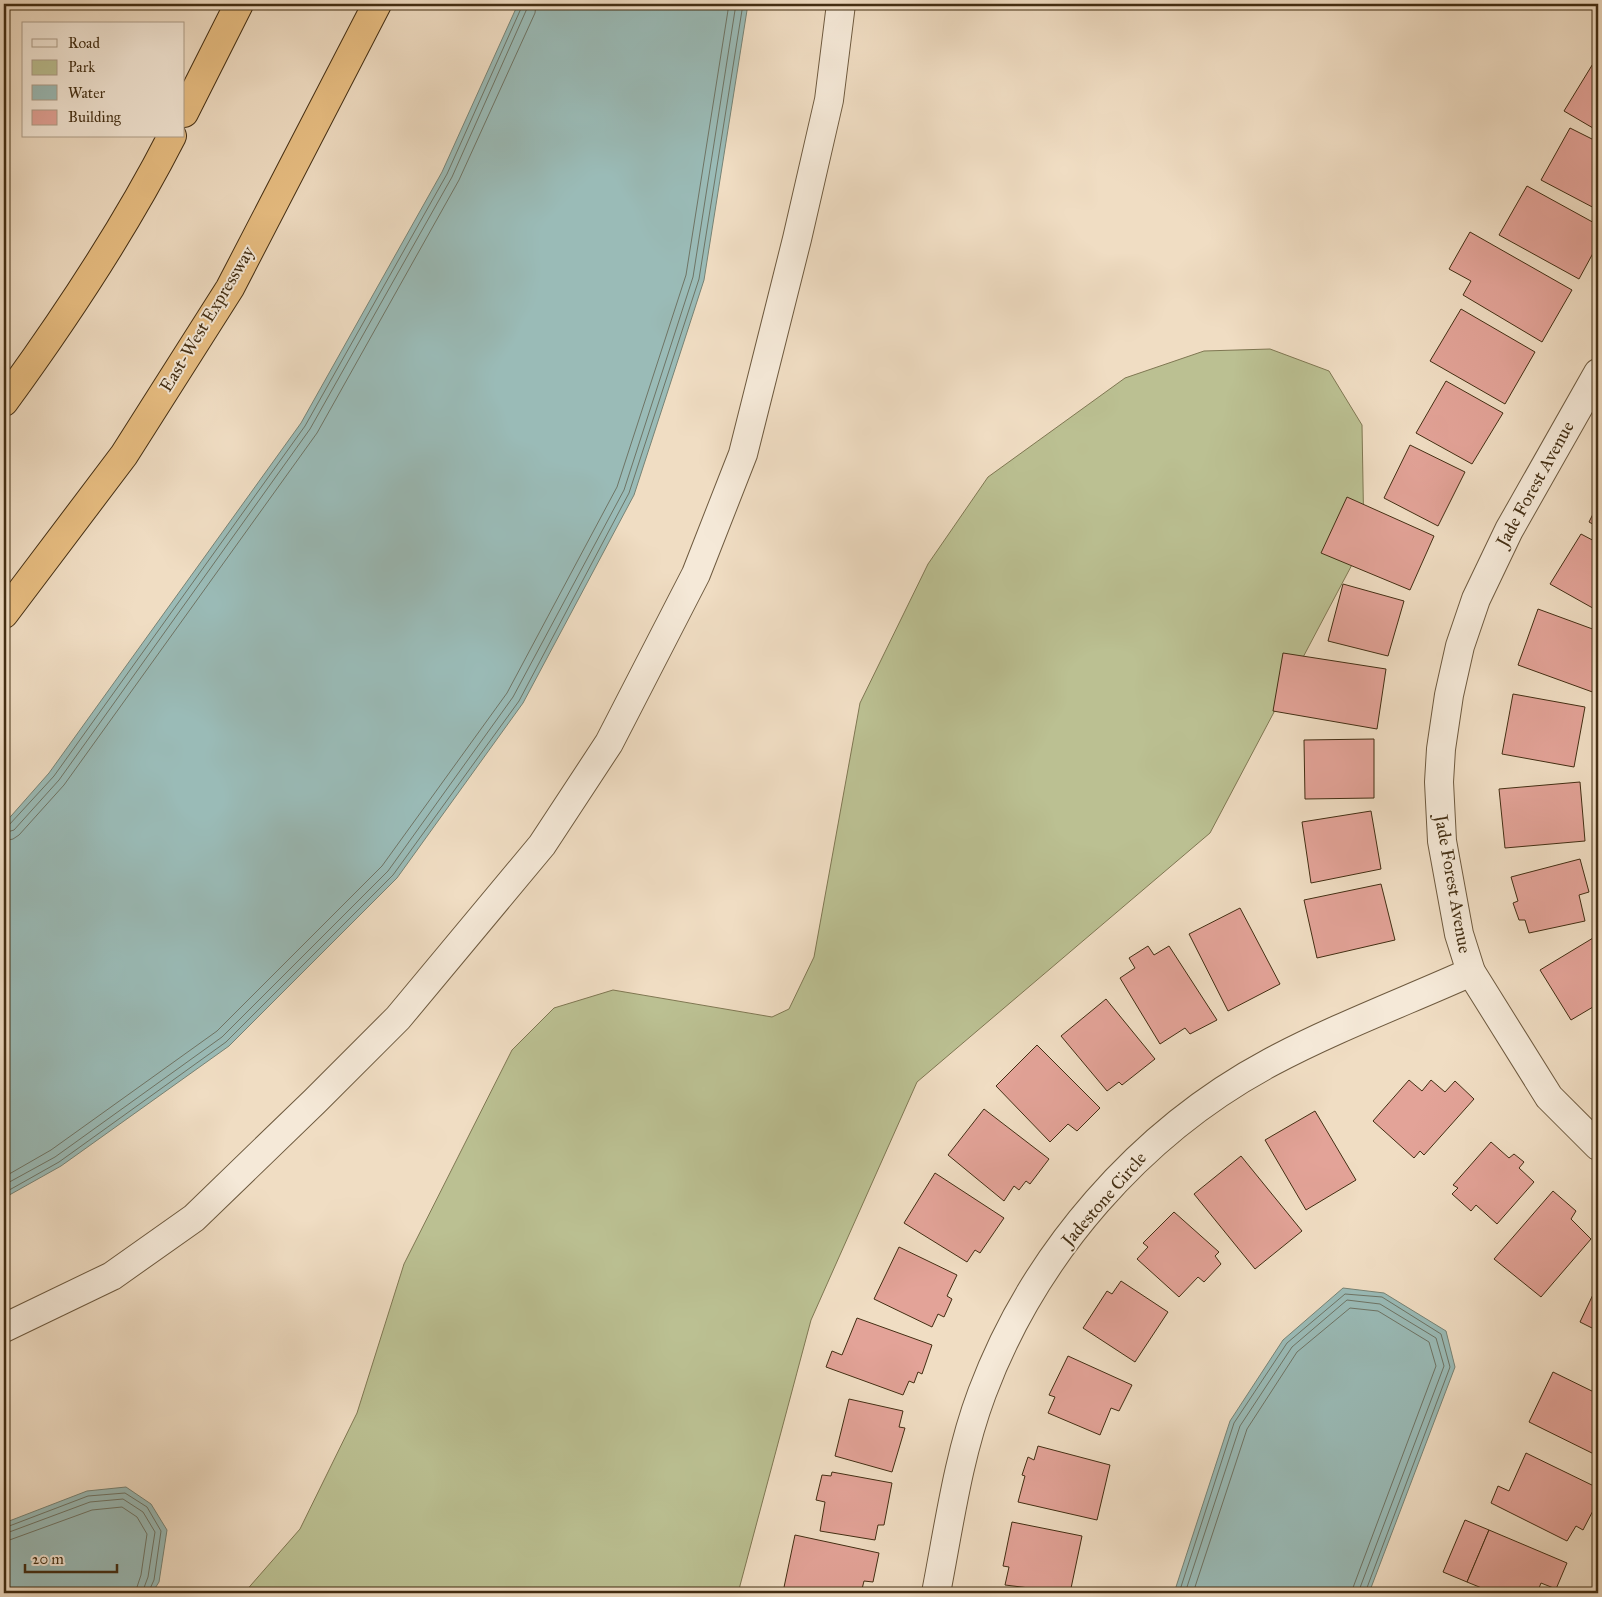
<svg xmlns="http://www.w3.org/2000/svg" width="1602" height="1597" font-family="'IM FELL Great Primer',serif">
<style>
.green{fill:#bbc092;stroke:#7f7752}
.water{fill:#9abbb7;stroke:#778375}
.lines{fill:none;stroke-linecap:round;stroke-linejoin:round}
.shore{stroke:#6e7465;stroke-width:1}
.building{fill:#e3a398;stroke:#432e13}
.minor-casing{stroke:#6e5a3f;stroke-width:30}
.highway-casing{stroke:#432e13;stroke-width:30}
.minor{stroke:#f5e9d8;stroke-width:28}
.highway{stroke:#e8be82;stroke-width:28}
.labels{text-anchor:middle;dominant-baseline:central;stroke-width:4;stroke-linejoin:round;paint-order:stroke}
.street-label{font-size:18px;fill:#432e13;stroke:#f5e9d8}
</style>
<rect width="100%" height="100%" fill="#f0ddc3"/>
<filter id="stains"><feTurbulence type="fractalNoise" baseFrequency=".004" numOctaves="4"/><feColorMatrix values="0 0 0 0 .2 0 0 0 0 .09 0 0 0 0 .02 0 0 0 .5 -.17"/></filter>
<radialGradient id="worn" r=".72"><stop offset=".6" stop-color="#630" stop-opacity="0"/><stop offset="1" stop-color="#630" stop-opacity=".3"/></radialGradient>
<path class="green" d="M1270 349 1329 371 1362 425 1364 542 1210 833 917 1082 811 1320 738 1593H244L300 1529 357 1413 404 1264 512 1050 554 1008 613 990 772 1017 789 1009 814 957 860 703 928 564 988 477 1125 378 1204 351Z"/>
<g class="water">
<path d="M518 4H748L704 280 634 495 523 703 397 878 229 1046 61 1166 4 1198V824L49 773 301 423 442 172Z"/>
<path d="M1343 1288 1384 1293 1446 1331 1455 1367 1369 1593H1174L1230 1421 1283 1340Z"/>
<path d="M126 1487 151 1504 167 1530 159 1582 152 1593H4V1523L87 1491Z"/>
</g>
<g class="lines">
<g class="shore">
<path d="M4 827 9 825 54 776 305 426 447 174 523 4"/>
<path d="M4 833 14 830 59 780 310 429 452 177 529 4"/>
<path d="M4 841 13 839 19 835 64 785 317 433 459 180 535 13 536 4"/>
<path d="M4 1177 51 1150 217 1031 382 866 507 693 617 487 686 275 729 4"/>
<path d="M4 1185 55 1157 222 1037 388 871 513 697 624 490 693 277 736 4"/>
<path d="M4 1193 59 1162 226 1042 393 875 519 701 629 493 699 279 743 4"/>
<path d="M4 1528 88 1496 125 1493 147 1507 161 1531 154 1580 148 1593"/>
<path d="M4 1534 90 1502 123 1499 143 1512 155 1532 148 1577 142 1593"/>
<path d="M4 1542 92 1510 122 1507 137 1517 147 1534 141 1575 135 1593"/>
<path d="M1179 1593 1234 1423 1287 1343 1345 1294 1382 1297 1441 1334 1450 1367 1365 1593"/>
<path d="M1185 1593 1240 1426 1292 1347 1347 1300 1380 1304 1436 1338 1444 1366 1358 1593"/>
<path d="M1193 1593 1247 1429 1297 1352 1350 1308 1378 1311 1429 1342 1436 1366 1351 1593"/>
</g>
</g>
<g class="building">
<path d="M1594 62 1598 64V131L1564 111Z"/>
<path d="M1570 128 1598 142V210L1541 180Z"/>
<path d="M1527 186 1598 225V244L1579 279 1499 235Z"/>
<path d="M1470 232 1572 290 1542 342 1463 295 1471 281 1449 269Z"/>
<path d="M1461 309 1535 352 1505 404 1430 361Z"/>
<path d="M1446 381 1503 413 1472 464 1416 433Z"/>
<path d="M1410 445 1465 472 1438 526 1384 498Z"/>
<path d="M1347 497 1434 536 1410 590 1321 553Z"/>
<path d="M1598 504V527L1589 522Z"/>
<path d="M1581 534 1598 543V611L1550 584Z"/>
<path d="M1343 584 1404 601 1388 656 1328 641Z"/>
<path d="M1538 609 1598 631V694L1518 665Z"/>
<path d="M1283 653 1386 669 1377 729 1273 711Z"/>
<path d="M1513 694 1585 707 1574 767 1502 754Z"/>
<path d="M1374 739V798L1305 799 1304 740Z"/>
<path d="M1580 782 1585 841 1505 848 1499 789Z"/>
<path d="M1371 811 1381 869 1311 883 1302 822Z"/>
<path d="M1580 859 1589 892 1579 895 1585 921 1529 933 1525 920H1519L1513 903 1518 901 1511 877Z"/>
<path d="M1381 884 1395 940 1317 958 1304 900Z"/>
<path d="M1240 908 1280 984 1228 1011 1189 934Z"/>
<path d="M1598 935V1004L1571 1020 1540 970Z"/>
<path d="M1148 946 1154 955 1169 946 1217 1020 1190 1034 1185 1028 1160 1044 1120 978 1135 968 1129 958Z"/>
<path d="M1106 999 1155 1059 1122 1085 1119 1082 1107 1091 1061 1036Z"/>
<path d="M1037 1045 1100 1108 1077 1131 1068 1124 1050 1142 996 1086Z"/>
<path d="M1409 1080 1422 1091 1431 1080 1445 1092 1455 1081 1474 1099 1424 1155 1420 1151 1414 1158 1373 1121Z"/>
<path d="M984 1109 1049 1159 1030 1184 1026 1181 1019 1190 1014 1186 1004 1201 948 1155Z"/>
<path d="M1315 1111 1356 1180 1306 1210 1265 1140Z"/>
<path d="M1491 1142 1509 1158 1514 1154 1524 1162 1519 1168 1534 1182 1497 1224 1476 1205 1471 1211 1452 1194 1458 1188 1453 1185Z"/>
<path d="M1241 1156 1302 1231 1255 1269 1194 1194Z"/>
<path d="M935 1173 1004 1218 980 1253 975 1250 967 1262 904 1223Z"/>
<path d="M1553 1191 1576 1211 1571 1219 1591 1239 1541 1297 1494 1259Z"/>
<path d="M1174 1212 1219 1252 1215 1256 1221 1264 1204 1282 1198 1277 1179 1297 1137 1259 1148 1247 1143 1243Z"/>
<path d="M899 1247 957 1275 947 1296 952 1299 944 1317 938 1314 932 1327 874 1299Z"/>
<path d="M1121 1281 1168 1312 1135 1362 1083 1328 1107 1291 1112 1294Z"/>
<path d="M1598 1284V1331L1580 1322Z"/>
<path d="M857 1318 932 1345 922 1374 918 1372 914 1383 909 1381 903 1395 826 1367 832 1351 842 1355Z"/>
<path d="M1068 1356 1132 1385 1119 1411 1111 1408 1100 1435 1048 1413 1055 1397 1049 1395Z"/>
<path d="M1553 1372 1598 1394V1456L1529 1422Z"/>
<path d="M849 1399 903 1411 899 1427 905 1428 892 1472 835 1456Z"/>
<path d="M1038 1446 1110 1465 1097 1520 1018 1502 1025 1476 1022 1475 1028 1457 1034 1460Z"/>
<path d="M1526 1453 1598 1488V1501L1583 1530 1576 1526 1567 1541 1491 1503 1498 1486 1509 1491Z"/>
<path d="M832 1472 892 1483 884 1525H878L875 1540 820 1531 825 1502 816 1500 822 1475 831 1476Z"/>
<path d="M1465 1520 1489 1530 1467 1582 1443 1572Z"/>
<path d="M1012 1522 1082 1536 1070 1593 1005 1585 1009 1567 1003 1566Z"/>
<path d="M1489 1530 1567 1563 1556 1589 1541 1583 1537 1593H1494L1467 1582Z"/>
<path d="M795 1535 879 1553 873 1582 864 1581 861 1593 783 1592Z"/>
</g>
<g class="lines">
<defs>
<g id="minor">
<path d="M1598 373 1509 530 1476 599 1460 646 1449 695 1441 749 1439 782 1442 841 1459 934 1471 972 1549 1097 1598 1146"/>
<path d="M4 1328 112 1276 194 1218 315 1101 398 1018 542 845 609 743 696 574 743 454 797 239 829 100 841 4"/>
<path d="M936 1593C949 1526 958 1457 982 1393 1034 1254 1140 1132 1271 1062 1335 1028 1404 1002 1471 972"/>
</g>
<g id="highway">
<path d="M184 113 239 4"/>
<path d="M4 402C66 317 124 230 172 136"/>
<path d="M4 614 124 455 230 288 377 4"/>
</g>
</defs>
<use href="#minor" class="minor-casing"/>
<use href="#highway" class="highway-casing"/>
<use href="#minor" class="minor"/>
<use href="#highway" class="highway"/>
</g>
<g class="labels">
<g class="street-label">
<text transform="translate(207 319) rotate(-59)">East-West Expressway</text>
<text transform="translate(1535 484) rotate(-61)">Jade Forest Avenue</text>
<text transform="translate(1453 884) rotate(80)">Jade Forest Avenue</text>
<text transform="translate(1104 1199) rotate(-49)">Jadestone Circle</text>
</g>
</g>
<rect width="1602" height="1597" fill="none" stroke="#f0ddc3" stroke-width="20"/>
<rect x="5" y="5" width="1592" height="1587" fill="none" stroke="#432e13" stroke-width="2.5"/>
<rect x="10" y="10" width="1582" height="1577" fill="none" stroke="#432e13"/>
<rect x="22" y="22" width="162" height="115" fill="#f5e9d8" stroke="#ae9e89"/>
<rect x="32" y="39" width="25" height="8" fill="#f5e9d8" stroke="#ae9e89"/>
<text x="68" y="48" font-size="15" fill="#432e13">Road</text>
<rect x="32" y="60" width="25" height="15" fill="#bbc092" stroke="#ae9e89"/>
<text x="68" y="72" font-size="15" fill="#432e13">Park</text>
<rect x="32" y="85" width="25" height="15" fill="#9abbb7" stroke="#ae9e89"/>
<text x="68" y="98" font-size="15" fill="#432e13">Water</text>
<rect x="32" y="110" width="25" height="15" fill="#e3a398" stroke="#ae9e89"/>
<text x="68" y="122" font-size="15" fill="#432e13">Building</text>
<path d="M25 1564v8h92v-8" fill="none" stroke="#432e13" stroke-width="2.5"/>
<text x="32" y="1564" font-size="15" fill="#432e13" stroke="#f5e9d8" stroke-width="4" paint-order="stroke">20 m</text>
<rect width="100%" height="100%" filter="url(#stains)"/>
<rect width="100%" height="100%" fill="url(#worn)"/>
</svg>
